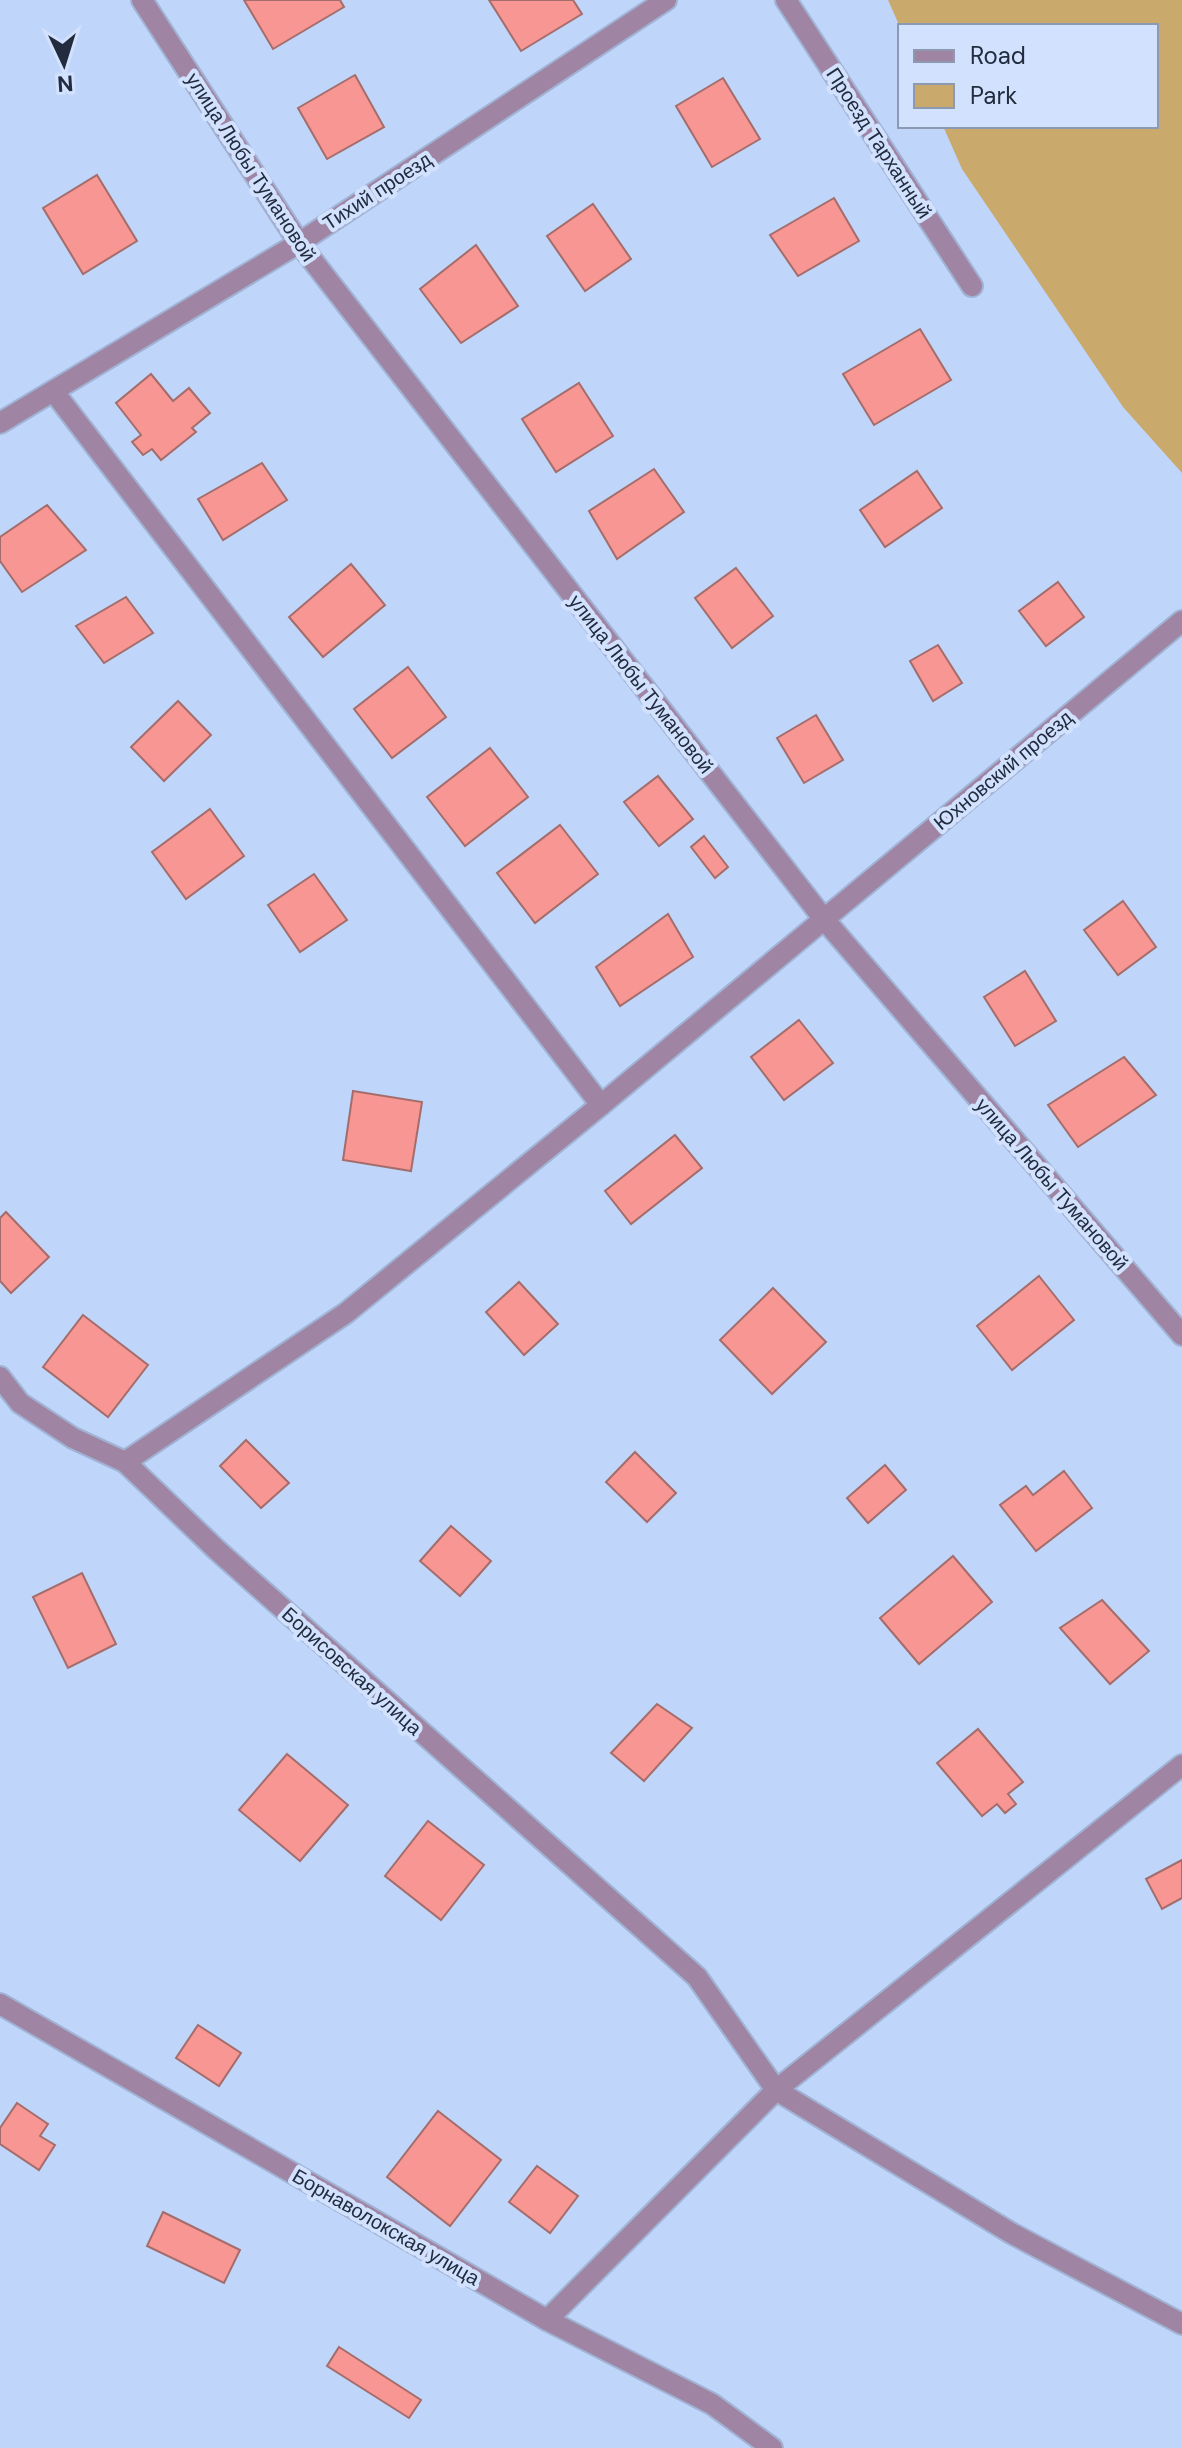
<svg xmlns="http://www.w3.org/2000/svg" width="1182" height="2448" font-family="'DM Sans',sans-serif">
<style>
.green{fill:#caa96c}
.building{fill:#f79693;stroke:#a46d6b;stroke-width:2}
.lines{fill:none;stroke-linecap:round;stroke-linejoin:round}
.minor-casing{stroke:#a0b3d4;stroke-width:24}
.minor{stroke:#9f85a3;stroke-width:20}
.labels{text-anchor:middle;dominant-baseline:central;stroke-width:8;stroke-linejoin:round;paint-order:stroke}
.street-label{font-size:20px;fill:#222c3e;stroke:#d2e2fe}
</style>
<rect width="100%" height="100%" fill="#c0d5fa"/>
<path class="green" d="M888 0H1182V473L1123 407 962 169 943 126H1156V26L900 27Z"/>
<g class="building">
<path d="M244 0H340L344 7 273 49Z"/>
<path d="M489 0H573L582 14 521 51Z"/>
<path d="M355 75 384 127 327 159 298 108Z"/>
<path d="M723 78 760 139 712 167 676 106Z"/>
<path d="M97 175 137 241 83 274 43 208Z"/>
<path d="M834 198 859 241 798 276 770 235Z"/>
<path d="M593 204 631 259 585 291 547 236Z"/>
<path d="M476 245 518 306 461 343 420 289Z"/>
<path d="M920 329 951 380 874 425 843 374Z"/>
<path d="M151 374 173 401 189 388 210 413 192 428 196 432 161 460 152 449 143 455 132 442 141 435 116 403Z"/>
<path d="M579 383 613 436 556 472 522 419Z"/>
<path d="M262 463 287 500 223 540 198 499Z"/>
<path d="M654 469 684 512 617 559 589 511Z"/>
<path d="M917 471 942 508 885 547 860 510Z"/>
<path d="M47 505 86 550 22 592 0 561V537Z"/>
<path d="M351 564 385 605 323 657 289 617Z"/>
<path d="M736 568 773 616 732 648 695 598Z"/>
<path d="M1058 582 1084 617 1046 646 1019 611Z"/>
<path d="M126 597 153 633 104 663 76 626Z"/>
<path d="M938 645 962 683 933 701 910 661Z"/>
<path d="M408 667 446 717 392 758 354 709Z"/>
<path d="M178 701 211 735 164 781 131 747Z"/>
<path d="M816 715 843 760 804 783 777 738Z"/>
<path d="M490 748 528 797 465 846 427 797Z"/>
<path d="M658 776 693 819 659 846 624 802Z"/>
<path d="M210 809 244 856 186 899 152 852Z"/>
<path d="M560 825 598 874 535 923 497 873Z"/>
<path d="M704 836 728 867 715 878 691 847Z"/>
<path d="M314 874 347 920 300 952 268 905Z"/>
<path d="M1123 901 1156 947 1118 975 1084 930Z"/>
<path d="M668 914 693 957 620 1006 596 967Z"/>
<path d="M1025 971 1056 1021 1015 1046 984 997Z"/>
<path d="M799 1020 833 1063 784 1100 751 1057Z"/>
<path d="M1124 1057 1156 1095 1078 1147 1048 1105Z"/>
<path d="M353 1091 422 1102 411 1171 343 1160Z"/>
<path d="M675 1135 702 1168 631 1224 605 1191Z"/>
<path d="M6 1212 49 1257 11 1293 0 1281V1218Z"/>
<path d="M1039 1276 1074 1320 1012 1370 977 1326Z"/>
<path d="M519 1282 558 1324 524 1355 486 1312Z"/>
<path d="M773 1288 826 1342 772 1394 720 1340Z"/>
<path d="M83 1315 148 1365 108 1417 43 1367Z"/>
<path d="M246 1440 289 1483 261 1508 220 1466Z"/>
<path d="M635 1452 676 1493 647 1522 606 1482Z"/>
<path d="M885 1465 906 1490 868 1523 847 1498Z"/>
<path d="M1064 1471 1092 1508 1036 1551 1000 1505 1026 1486 1033 1495Z"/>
<path d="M451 1526 491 1561 460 1596 420 1561Z"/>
<path d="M953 1556 992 1602 919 1664 880 1618Z"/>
<path d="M82 1573 116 1644 68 1668 33 1597Z"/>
<path d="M1102 1600 1149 1651 1110 1684 1060 1628Z"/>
<path d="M657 1704 692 1728 644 1781 611 1753Z"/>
<path d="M978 1729 1023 1782 1008 1794 1016 1804 1005 1813 997 1804 982 1816 937 1763Z"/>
<path d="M287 1754 348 1805 300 1861 239 1810Z"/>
<path d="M428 1821 484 1865 441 1920 385 1876Z"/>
<path d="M1182 1860V1898L1162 1909 1146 1879Z"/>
<path d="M198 2025 241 2053 219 2086 176 2058Z"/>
<path d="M17 2103 48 2124 40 2136 55 2145 39 2170 0 2144V2128Z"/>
<path d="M438 2111 501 2160 450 2226 387 2177Z"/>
<path d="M537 2166 578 2196 550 2233 509 2202Z"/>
<path d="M163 2212 240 2250 224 2283 147 2246Z"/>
<path d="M339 2347 421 2400 409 2418 327 2366Z"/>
</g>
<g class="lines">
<defs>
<g id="minor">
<path d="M142 0 299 243 823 918 1182 1335"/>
<path d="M786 0 972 286"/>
<path d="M54 392 601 1105"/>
<path d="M0 423 299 243 666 0"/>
<path d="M0 1377 20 1403 73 1438 125 1462 218 1551 697 1977 776 2090 1011 2233 1182 2324"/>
<path d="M125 1462 346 1313 601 1105 1182 621"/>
<path d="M0 2004 547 2320 712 2404 772 2448"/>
<path d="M547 2320 776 2090 1182 1765"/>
</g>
</defs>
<use href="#minor" class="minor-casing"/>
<use href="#minor" class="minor"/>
</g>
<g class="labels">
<g class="street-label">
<text transform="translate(879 143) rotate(57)">Проезд Тарханный</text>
<text transform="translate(251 167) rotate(57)">улица Любы Тумановой</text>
<text transform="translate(377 191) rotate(-33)">Тихий проезд</text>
<text transform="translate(641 684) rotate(52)">улица Любы Тумановой</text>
<text transform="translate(1003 770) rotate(-40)">Юхновский проезд</text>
<text transform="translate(1052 1184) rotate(49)">улица Любы Тумановой</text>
<text transform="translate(352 1671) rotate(42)">Борисовская улица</text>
<text transform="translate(386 2227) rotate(30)">Борнаволокская улица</text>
</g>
</g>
<rect x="898" y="24" width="260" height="104" fill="#d2e2fe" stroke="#8c99b1" stroke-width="2"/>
<rect x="914" y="50" width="40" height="12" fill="#9f85a3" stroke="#8c99b1" stroke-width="2"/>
<text x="970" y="64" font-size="24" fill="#222c3e">Road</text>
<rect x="914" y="84" width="40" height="24" fill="#caa96c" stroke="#8c99b1" stroke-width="2"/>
<text x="970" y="104" font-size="24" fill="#222c3e">Park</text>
<g transform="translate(64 64) rotate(176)" stroke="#d2e2fe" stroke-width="6" paint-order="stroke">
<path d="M0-6L14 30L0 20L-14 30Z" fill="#222c3e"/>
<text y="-12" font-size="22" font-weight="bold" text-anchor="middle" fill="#222c3e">N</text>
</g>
</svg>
